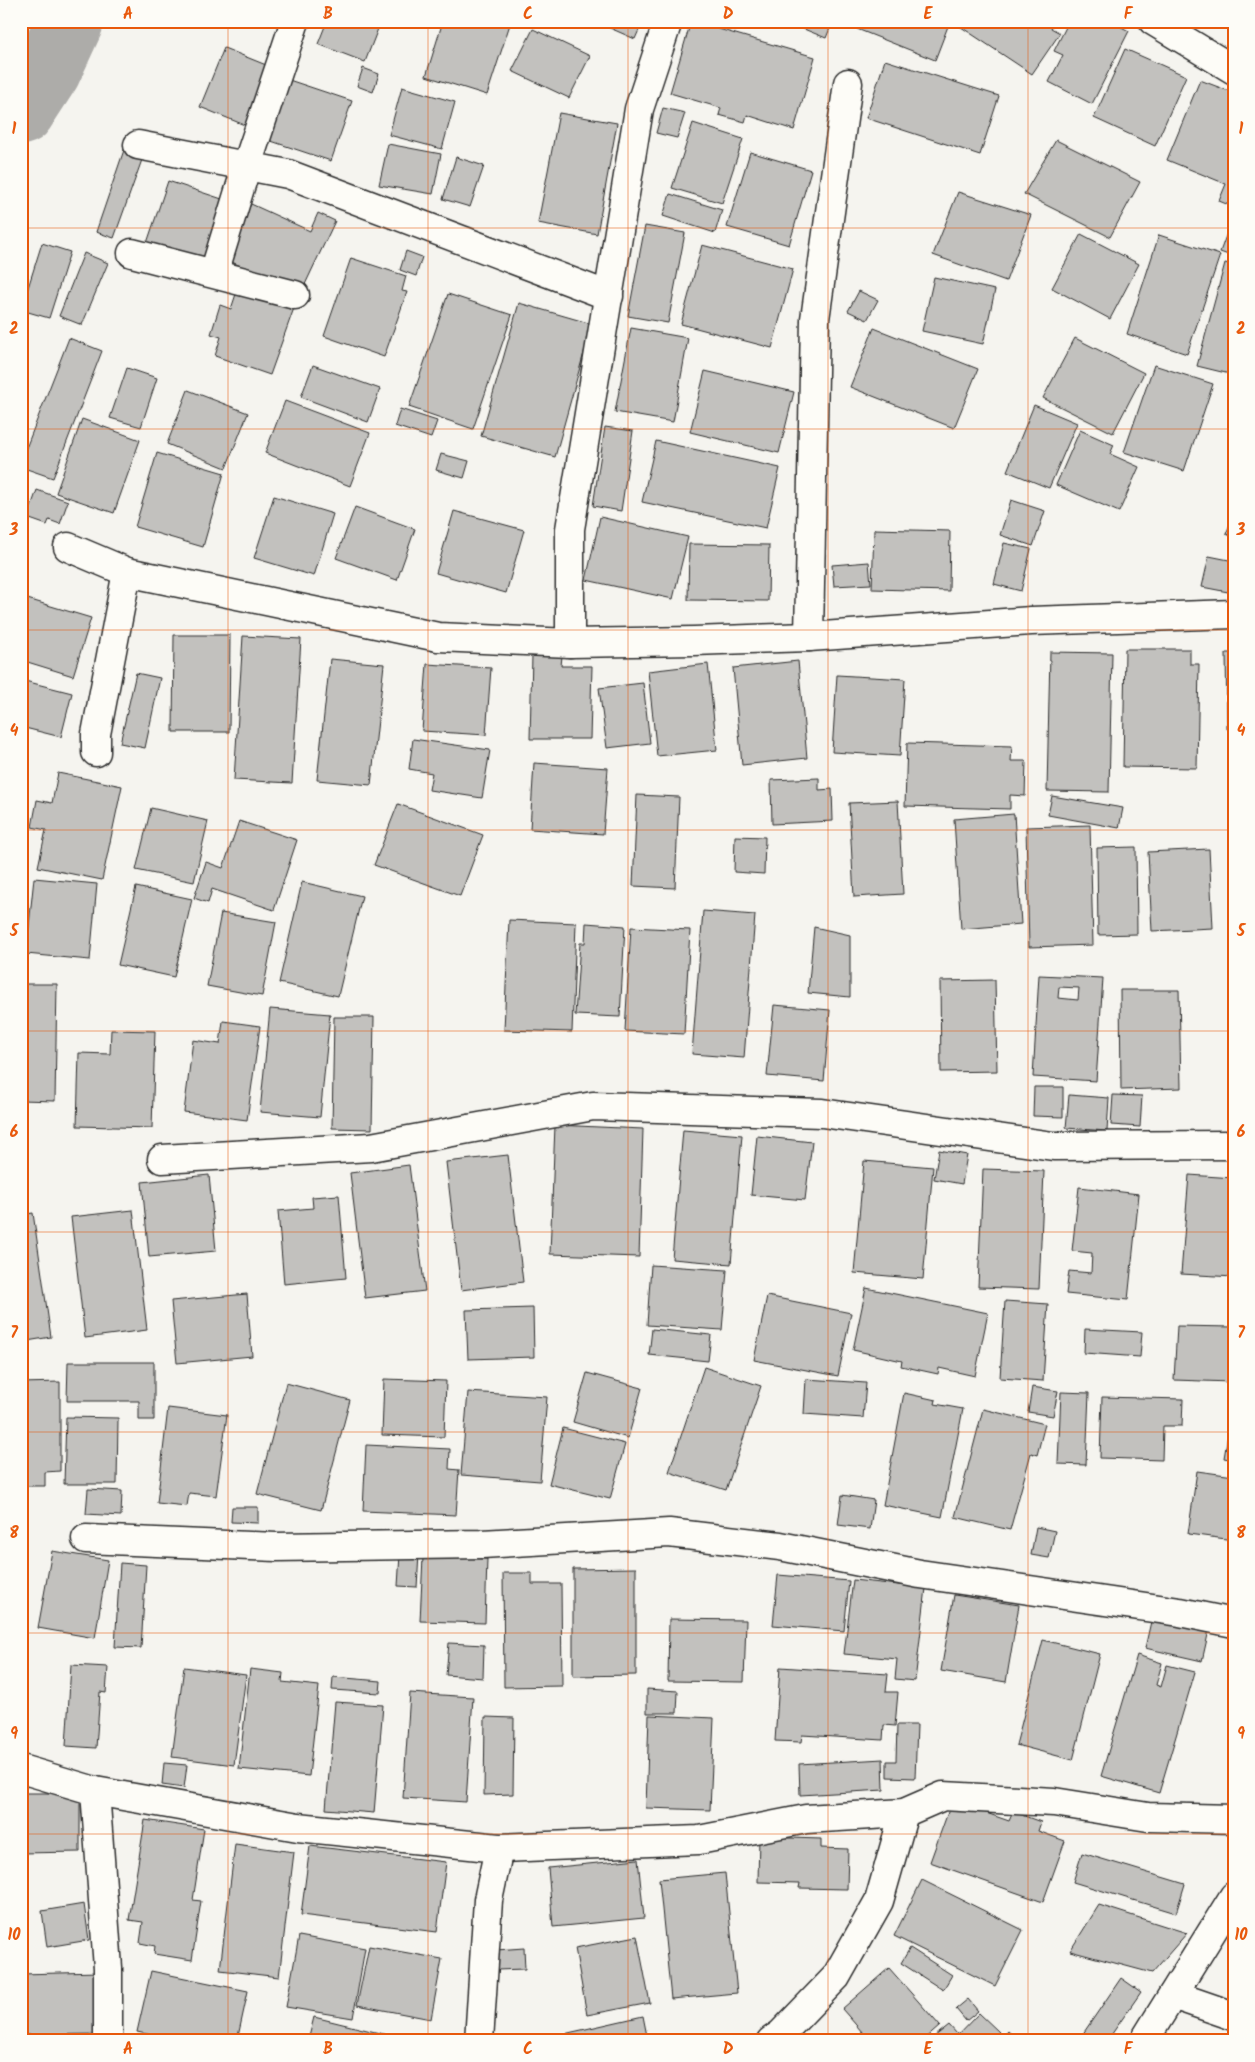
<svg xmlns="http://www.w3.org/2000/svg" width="1255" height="2062" font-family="Kalam,sans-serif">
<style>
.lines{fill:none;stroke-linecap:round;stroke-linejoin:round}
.river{stroke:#adaca9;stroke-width:68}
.building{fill:#c2c1be;stroke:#2b2b2b;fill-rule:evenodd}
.street-casing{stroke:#2b2b2b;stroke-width:31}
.street{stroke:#fdfcf7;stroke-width:28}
.grid{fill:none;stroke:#e8590c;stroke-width:1;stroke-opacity:0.55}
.neatline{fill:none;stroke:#e8590c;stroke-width:2}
.grid-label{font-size:16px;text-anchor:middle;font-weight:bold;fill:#e8590c}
</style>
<rect width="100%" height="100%" fill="#f5f4ef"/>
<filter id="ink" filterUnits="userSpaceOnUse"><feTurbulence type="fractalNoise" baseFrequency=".02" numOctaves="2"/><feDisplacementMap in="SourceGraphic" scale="10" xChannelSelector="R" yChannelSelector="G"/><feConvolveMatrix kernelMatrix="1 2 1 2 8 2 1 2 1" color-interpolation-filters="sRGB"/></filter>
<g filter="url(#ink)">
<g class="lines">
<path class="river" d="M21 111 47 71 70 21"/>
</g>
<g class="building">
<path d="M327 21H381L365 62 318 44Z"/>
<path d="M443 21H511L487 95 426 76Z"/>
<path d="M594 21H643L635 39Z"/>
<path d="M691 21 815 57 794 130 747 115 745 122 719 115 721 108 670 93Z"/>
<path d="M784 21H833L826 38Z"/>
<path d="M860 21H950L935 60 857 29Z"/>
<path d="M956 21H1055L1051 28 1060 33 1032 74 955 23Z"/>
<path d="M1069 21H1110L1129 31 1092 104 1049 82 1063 55 1054 51Z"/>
<path d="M533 29 590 56 569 98 512 71Z"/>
<path d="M224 48 276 69 252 128 200 107Z"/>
<path d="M1125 49 1186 76 1155 146 1094 118Z"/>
<path d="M885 60 999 96 980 155 866 118Z"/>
<path d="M363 68 379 74 373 92 357 86Z"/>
<path d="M289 80 352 101 331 161 268 140Z"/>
<path d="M1200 80 1234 93V207L1219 201 1226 184 1167 160Z"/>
<path d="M402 87 455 102 442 149 389 135Z"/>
<path d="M663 108 685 113 677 138 656 133Z"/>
<path d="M559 113 617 123 597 234 538 223Z"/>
<path d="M693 123 743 139 722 203 672 188Z"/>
<path d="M1056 140 1140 182 1110 237 1024 194Z"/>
<path d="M388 144 441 154 433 194 379 185Z"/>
<path d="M124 150 143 157 114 238 96 232Z"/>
<path d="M750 152 811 170 789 245 727 227Z"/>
<path d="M456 157 484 166 470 207 443 199Z"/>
<path d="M168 181 231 202 208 267 146 246Z"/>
<path d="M958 192 1031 215 1006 281 933 255Z"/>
<path d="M670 194 722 210 715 233 663 216Z"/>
<path d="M251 204 310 231 318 213 335 221 301 293 225 259Z"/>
<path d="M1234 214V257L1220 252Z"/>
<path d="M645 226 685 233 668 323 628 316Z"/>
<path d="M1081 234 1139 264 1110 319 1052 288Z"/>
<path d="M1159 235 1220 255 1187 354 1127 334Z"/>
<path d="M42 243 70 252 49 318 21 310Z"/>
<path d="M702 245 793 269 772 348 681 324Z"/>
<path d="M406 251 422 257 416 276 400 270Z"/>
<path d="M84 253 108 263 82 325 59 316Z"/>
<path d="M351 258 406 276 402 291 407 292 384 357 324 336Z"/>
<path d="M1225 263 1234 265V375L1197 366Z"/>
<path d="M934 277 995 290 983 344 922 331Z"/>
<path d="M238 288 294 308 270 375 215 356 221 337 211 334 220 305 231 309Z"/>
<path d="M859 291 878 300 867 320 848 311Z"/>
<path d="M448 294 512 315 473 429 409 407Z"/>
<path d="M519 303 592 324 555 457 481 436Z"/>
<path d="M631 328 688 338 673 422 615 412Z"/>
<path d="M874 328 978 369 954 428 850 387Z"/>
<path d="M69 338 102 351 53 478 21 467V461Z"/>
<path d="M1075 338 1144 373 1113 433 1043 398Z"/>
<path d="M313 365 380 389 368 422 301 397Z"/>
<path d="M1154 365 1213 384 1184 471 1124 452Z"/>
<path d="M127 368 157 378 141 427 110 418Z"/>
<path d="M705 371 794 392 779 453 690 432Z"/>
<path d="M188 390 248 413 226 468 167 444Z"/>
<path d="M285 401 370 433 350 486 265 453Z"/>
<path d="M1034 405 1077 423 1049 488 1007 471Z"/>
<path d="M400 409 437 421 431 438 395 426Z"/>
<path d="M82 419 140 440 114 513 56 493Z"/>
<path d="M605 427 633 431 621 511 593 506Z"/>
<path d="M1080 430 1114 445 1110 454 1139 467 1119 512 1056 485Z"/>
<path d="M656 441 780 468 766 528 642 502Z"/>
<path d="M157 453 224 473 203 547 135 527Z"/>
<path d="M441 454 469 461 464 478 436 470Z"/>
<path d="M37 490 68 501 60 524 49 520 47 525 27 518Z"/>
<path d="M274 496 333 514 314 576 254 558Z"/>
<path d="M1011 500 1045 511 1033 546 1000 535Z"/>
<path d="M355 507 415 529 397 580 336 558Z"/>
<path d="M454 511 524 530 506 593 436 573Z"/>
<path d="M1234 514V537L1226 534Z"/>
<path d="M600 517 688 537 673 599 586 580Z"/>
<path d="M874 529 950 531 949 591 872 589Z"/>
<path d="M1004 543 1031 549 1021 591 994 584Z"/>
<path d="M689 544 769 545 768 601 688 600Z"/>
<path d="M1209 556 1234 561 1228 592 1202 587Z"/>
<path d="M869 562 871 584 834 586 832 565Z"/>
<path d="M24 598 91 618 73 676 21 660V605Z"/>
<path d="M174 635H230L229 732H173Z"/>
<path d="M243 636 301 639 292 783 234 780Z"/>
<path d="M1125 649H1190V664H1199L1197 768 1123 767Z"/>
<path d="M1050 652 1112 653 1109 792 1047 791Z"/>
<path d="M1226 653H1234V729H1227Z"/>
<path d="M532 655 562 656 561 666H592L590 739H530Z"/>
<path d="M330 659 384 664 371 785 317 780Z"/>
<path d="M798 661 807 758 742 765 733 668Z"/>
<path d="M427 664 491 668 486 735 422 731Z"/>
<path d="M708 664 717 750 657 756 648 671Z"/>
<path d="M136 673 160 678 145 748 120 743Z"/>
<path d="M837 675 905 679 900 756 832 752Z"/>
<path d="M21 680 72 693 61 737 21 727Z"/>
<path d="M643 683 650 743 607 748 599 688Z"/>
<path d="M413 739 490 750 482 798 429 790 432 773 409 769Z"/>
<path d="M907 743 1012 746 1011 761H1026L1025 796 1010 795V809L905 806Z"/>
<path d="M534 763 608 768 603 834 530 829Z"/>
<path d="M58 773 122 786 102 880 38 867 46 830 32 827 37 800 52 803Z"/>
<path d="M819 778V790L832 789 833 821 772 824 771 780Z"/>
<path d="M637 795 679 797 675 888 633 886Z"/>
<path d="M1052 796 1123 808 1119 828 1048 815Z"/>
<path d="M898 801 903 894 854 897 849 803Z"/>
<path d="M398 804 483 835 460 896 374 865Z"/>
<path d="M151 808 208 821 194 882 136 870Z"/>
<path d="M1014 814 1021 924 961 929 954 819Z"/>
<path d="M239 821 297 840 274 910 212 889 208 903 194 898 206 862 223 868Z"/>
<path d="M1090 825 1093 945 1029 947 1026 827Z"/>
<path d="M735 836 765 837 764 874 734 872Z"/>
<path d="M1136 847 1137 934 1098 935 1097 848Z"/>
<path d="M1209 849 1213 928 1152 931 1148 852Z"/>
<path d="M34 878 97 884 90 960 26 954Z"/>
<path d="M302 882 362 896 338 996 279 983Z"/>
<path d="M136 887 192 899 174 977 118 965Z"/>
<path d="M703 911 755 915 744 1058 692 1054Z"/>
<path d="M221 913 276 922 262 996 207 986Z"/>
<path d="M509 920 576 923 572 1032 504 1030Z"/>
<path d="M586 923 625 926 620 1017 575 1015 580 943H585Z"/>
<path d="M631 927 690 930 684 1034 625 1031Z"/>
<path d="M814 927 850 935V997L808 993Z"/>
<path d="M1039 975 1103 978 1096 1081 1033 1077ZM1059 987 1079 988 1078 1000 1058 998Z"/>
<path d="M995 980 997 1071 941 1072 940 981Z"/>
<path d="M21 984H57L55 1101 21 1100Z"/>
<path d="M1120 990H1179L1181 1088 1121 1090Z"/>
<path d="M774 1005 830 1010 824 1081 767 1076Z"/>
<path d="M270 1009 330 1014 320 1117 260 1112Z"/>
<path d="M334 1017H374L372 1129 332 1128Z"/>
<path d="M223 1021 260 1026 247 1120 184 1112 193 1040 220 1044Z"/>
<path d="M111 1030 155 1031 152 1128 77 1126 79 1053 110 1054Z"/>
<path d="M1034 1087H1063V1117L1033 1116Z"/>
<path d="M1069 1095 1109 1098 1107 1131 1066 1128Z"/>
<path d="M1113 1095 1142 1096 1140 1127 1111 1125Z"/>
<path d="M555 1125 643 1129 639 1257 550 1254Z"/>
<path d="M683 1130 742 1135 731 1264 672 1259Z"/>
<path d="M757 1136 812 1142 805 1200 751 1195Z"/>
<path d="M939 1150 967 1155 962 1184 934 1179Z"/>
<path d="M508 1155 523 1282 461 1290 446 1162Z"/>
<path d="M864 1161 933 1167 923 1279 854 1273Z"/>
<path d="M409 1165 425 1291 365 1298 350 1173Z"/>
<path d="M983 1169 1044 1171 1039 1289 978 1287Z"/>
<path d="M209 1175 216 1251 149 1257 142 1182Z"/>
<path d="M1189 1175 1234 1178V1277L1181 1274Z"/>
<path d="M1079 1187 1139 1194 1128 1300 1066 1294 1069 1271 1091 1273 1092 1253 1072 1251Z"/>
<path d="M339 1195 346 1278 284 1284 278 1211 313 1208 312 1197Z"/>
<path d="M133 1210 147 1330 85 1338 71 1217Z"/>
<path d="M33 1213 51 1337 21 1342V1215Z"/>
<path d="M651 1265 727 1270 722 1330 647 1325Z"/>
<path d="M866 1288 988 1313 975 1376 939 1368 938 1374 901 1366 902 1361 853 1350Z"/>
<path d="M247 1294 252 1356 177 1363 171 1301Z"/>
<path d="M767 1296 851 1313 838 1376 754 1360Z"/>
<path d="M1005 1301 1048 1304 1043 1381 1000 1378Z"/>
<path d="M533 1308 534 1357 468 1359 466 1310Z"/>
<path d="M1177 1326 1233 1327 1231 1382 1174 1380Z"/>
<path d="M652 1329 711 1335 708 1361 649 1355Z"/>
<path d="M1085 1329 1142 1332 1140 1357 1084 1353Z"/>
<path d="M68 1362H154V1420H139V1401H67Z"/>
<path d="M704 1367 761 1386 726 1490 669 1472Z"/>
<path d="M587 1373 642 1388 628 1438 573 1422Z"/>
<path d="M384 1379 446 1381 444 1437 382 1435Z"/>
<path d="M806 1379 866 1383 863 1418 804 1414Z"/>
<path d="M60 1382V1471L45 1472V1486H21V1383Z"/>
<path d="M286 1383 350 1400 321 1510 257 1494Z"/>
<path d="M1032 1387 1058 1391 1053 1416 1028 1412Z"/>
<path d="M468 1392 547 1397 540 1481 461 1475Z"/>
<path d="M1061 1392 1089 1393 1086 1465 1058 1464Z"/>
<path d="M904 1393 936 1400 935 1404 963 1409 942 1517 883 1505Z"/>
<path d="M1102 1397 1183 1399 1182 1426H1163L1162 1460 1100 1458Z"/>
<path d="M1234 1399V1460L1224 1458Z"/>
<path d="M168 1408 227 1415 216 1496 189 1493 187 1506 157 1503Z"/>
<path d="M983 1409 1045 1424 1037 1455 1031 1453 1010 1530 955 1517Z"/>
<path d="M66 1417 118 1418 117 1484H64Z"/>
<path d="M563 1428 625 1444 610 1499 549 1484Z"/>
<path d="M366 1445 450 1449 449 1469 459 1470 456 1515 363 1511Z"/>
<path d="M1197 1471 1234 1476V1540L1188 1534Z"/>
<path d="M88 1489 122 1491 121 1516 86 1514Z"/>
<path d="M842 1495 874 1500 870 1529 838 1525Z"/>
<path d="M232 1507H258V1523L231 1522Z"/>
<path d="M1036 1527 1055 1531 1049 1558 1031 1555Z"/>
<path d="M52 1551 108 1560 95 1638 38 1628Z"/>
<path d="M400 1554H419L417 1587 398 1586Z"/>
<path d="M423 1557 487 1559 485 1623 420 1621Z"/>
<path d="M120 1563 146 1565 141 1648 115 1647Z"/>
<path d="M636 1568V1675L573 1676V1569Z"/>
<path d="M503 1573H532V1584H561L562 1686 504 1687Z"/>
<path d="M778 1575 849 1581 844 1631 773 1625Z"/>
<path d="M853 1580 926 1588 915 1681 895 1679 897 1659 844 1654Z"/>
<path d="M954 1595 1019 1605 1006 1682 941 1671Z"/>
<path d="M1152 1617 1209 1630 1202 1661 1145 1648Z"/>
<path d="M669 1619 746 1620 744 1682 668 1681Z"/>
<path d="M1043 1640 1100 1654 1073 1760 1016 1745Z"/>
<path d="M449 1643 484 1645 483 1678 446 1675Z"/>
<path d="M1137 1655 1162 1663 1156 1685 1161 1687 1167 1665 1195 1672 1159 1793 1101 1776Z"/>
<path d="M71 1665 108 1667 106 1693 100 1692 96 1748 66 1746Z"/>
<path d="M184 1667 246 1675 234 1765 172 1757Z"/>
<path d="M780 1667 888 1674 886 1692H898L895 1726 884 1725 883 1740 802 1735 801 1742 775 1741Z"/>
<path d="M250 1669 283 1673 282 1682 319 1686 309 1776 239 1769Z"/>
<path d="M333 1677 381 1681 380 1693 332 1690Z"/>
<path d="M647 1689 678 1691 677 1713H647Z"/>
<path d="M410 1693 473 1697 466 1802 403 1798Z"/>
<path d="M335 1702 383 1705 374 1813 326 1809Z"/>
<path d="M649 1715 714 1718 710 1810 646 1808Z"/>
<path d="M485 1717 514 1718 513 1794 484 1795Z"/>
<path d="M897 1725H917L915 1778 887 1777V1761H896Z"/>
<path d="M883 1759 884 1790 800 1795 799 1764Z"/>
<path d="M164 1763 187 1765 184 1788 162 1785Z"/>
<path d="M21 1793H80V1852L21 1853Z"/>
<path d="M952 1801 1009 1821 1013 1812 1041 1822 1038 1831 1065 1841 1043 1902 930 1862Z"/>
<path d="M145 1820 204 1829 193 1900 201 1901 192 1960 154 1954 155 1946 140 1943 143 1922 129 1920Z"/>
<path d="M759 1837 821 1839V1848L848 1849 847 1889 799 1888 800 1883 758 1882Z"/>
<path d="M235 1844 294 1852 279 1977 220 1970Z"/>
<path d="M310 1846 446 1862 437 1932 301 1915Z"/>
<path d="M1082 1853 1185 1884 1176 1913 1073 1882Z"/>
<path d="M638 1859 644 1918 553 1927 548 1868Z"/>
<path d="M725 1873 737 1993 671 1999 659 1879Z"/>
<path d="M922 1880 1023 1930 995 1986 894 1936Z"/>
<path d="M84 1904 89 1940 47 1947 42 1911Z"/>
<path d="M1099 1905 1187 1933 1152 1973 1070 1951Z"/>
<path d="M299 1936 365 1948 353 2018 286 2007Z"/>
<path d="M637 1936 650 2003 587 2015 575 1948Z"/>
<path d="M369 1946 442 1959 431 2019 357 2005Z"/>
<path d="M524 1948 525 1969 497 1970 496 1950Z"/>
<path d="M910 1948 952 1975 943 1990 901 1963Z"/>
<path d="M889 1968 940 2026 923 2041H870L842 2009Z"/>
<path d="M151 1971 248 1991 237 2041H181L137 2032Z"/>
<path d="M99 1972 100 2034 21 2035V1974Z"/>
<path d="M1121 1978 1141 1992 1107 2041H1078Z"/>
<path d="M968 1999 978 2011 966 2021 956 2009Z"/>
<path d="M979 2013 999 2032 991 2041H952Z"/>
<path d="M643 2016 648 2041H533Z"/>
<path d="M314 2017 412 2041H308Z"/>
<path d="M949 2025 957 2034 949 2041H929Z"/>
<path d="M1008 2031 1019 2041H998Z"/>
</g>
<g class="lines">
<defs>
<g id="street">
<path d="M1153 21 1234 70"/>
<path d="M138 145 288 174 609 296"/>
<path d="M132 253 295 295"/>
<path d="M214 273 247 165 295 21"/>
<path d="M68 547 127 572 438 637 570 643 694 641 809 637 1031 621 1234 614"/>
<path d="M809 637 815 319 848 83"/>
<path d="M570 643V529L639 109 668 21"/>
<path d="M96 752V734L127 572"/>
<path d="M162 1159 371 1147 593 1106 822 1113 1053 1146 1234 1145"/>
<path d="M86 1539 276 1547 482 1544 669 1533 780 1546 920 1574 1180 1612 1234 1623"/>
<path d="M21 1769 95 1791 298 1827 499 1848 699 1840 806 1819 904 1813 943 1796 1054 1802 1148 1817 1234 1819"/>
<path d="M95 1791 108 1968V2041"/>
<path d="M1173 1995 1234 2016"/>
<path d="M479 2041 488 1900 499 1848"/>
<path d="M771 2041 781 2034 836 1977 879 1901 904 1813"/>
<path d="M1144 2041 1234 1896"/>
</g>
</defs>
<use href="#street" class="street-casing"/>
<use href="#street" class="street"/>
</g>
</g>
<path class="grid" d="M228 21V2041M428 21V2041M628 21V2041M828 21V2041M1028 21V2041M21 228H1234M21 429H1234M21 630H1234M21 830H1234M21 1031H1234M21 1232H1234M21 1432H1234M21 1633H1234M21 1834H1234"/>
<rect width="1255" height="2062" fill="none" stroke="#fdfcf7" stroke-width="55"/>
<rect x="28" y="28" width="1200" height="2006" class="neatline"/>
<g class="grid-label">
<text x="128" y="19">A</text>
<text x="328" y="19">B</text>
<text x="528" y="19">C</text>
<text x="728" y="19">D</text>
<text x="928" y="19">E</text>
<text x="1128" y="19">F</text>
<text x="14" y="134">1</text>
<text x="1241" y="134">1</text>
<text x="14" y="334">2</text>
<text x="1241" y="334">2</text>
<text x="14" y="535">3</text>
<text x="1241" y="535">3</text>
<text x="14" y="736">4</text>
<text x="1241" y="736">4</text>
<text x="14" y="936">5</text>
<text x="1241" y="936">5</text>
<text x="14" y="1137">6</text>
<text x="1241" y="1137">6</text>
<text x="14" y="1338">7</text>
<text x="1241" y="1338">7</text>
<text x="14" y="1538">8</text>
<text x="1241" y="1538">8</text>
<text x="14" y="1739">9</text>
<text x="1241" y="1739">9</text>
<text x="14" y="1940">10</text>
<text x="1241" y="1940">10</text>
<text x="128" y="2054">A</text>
<text x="328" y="2054">B</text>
<text x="528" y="2054">C</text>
<text x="728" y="2054">D</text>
<text x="928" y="2054">E</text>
<text x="1128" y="2054">F</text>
</g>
</svg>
